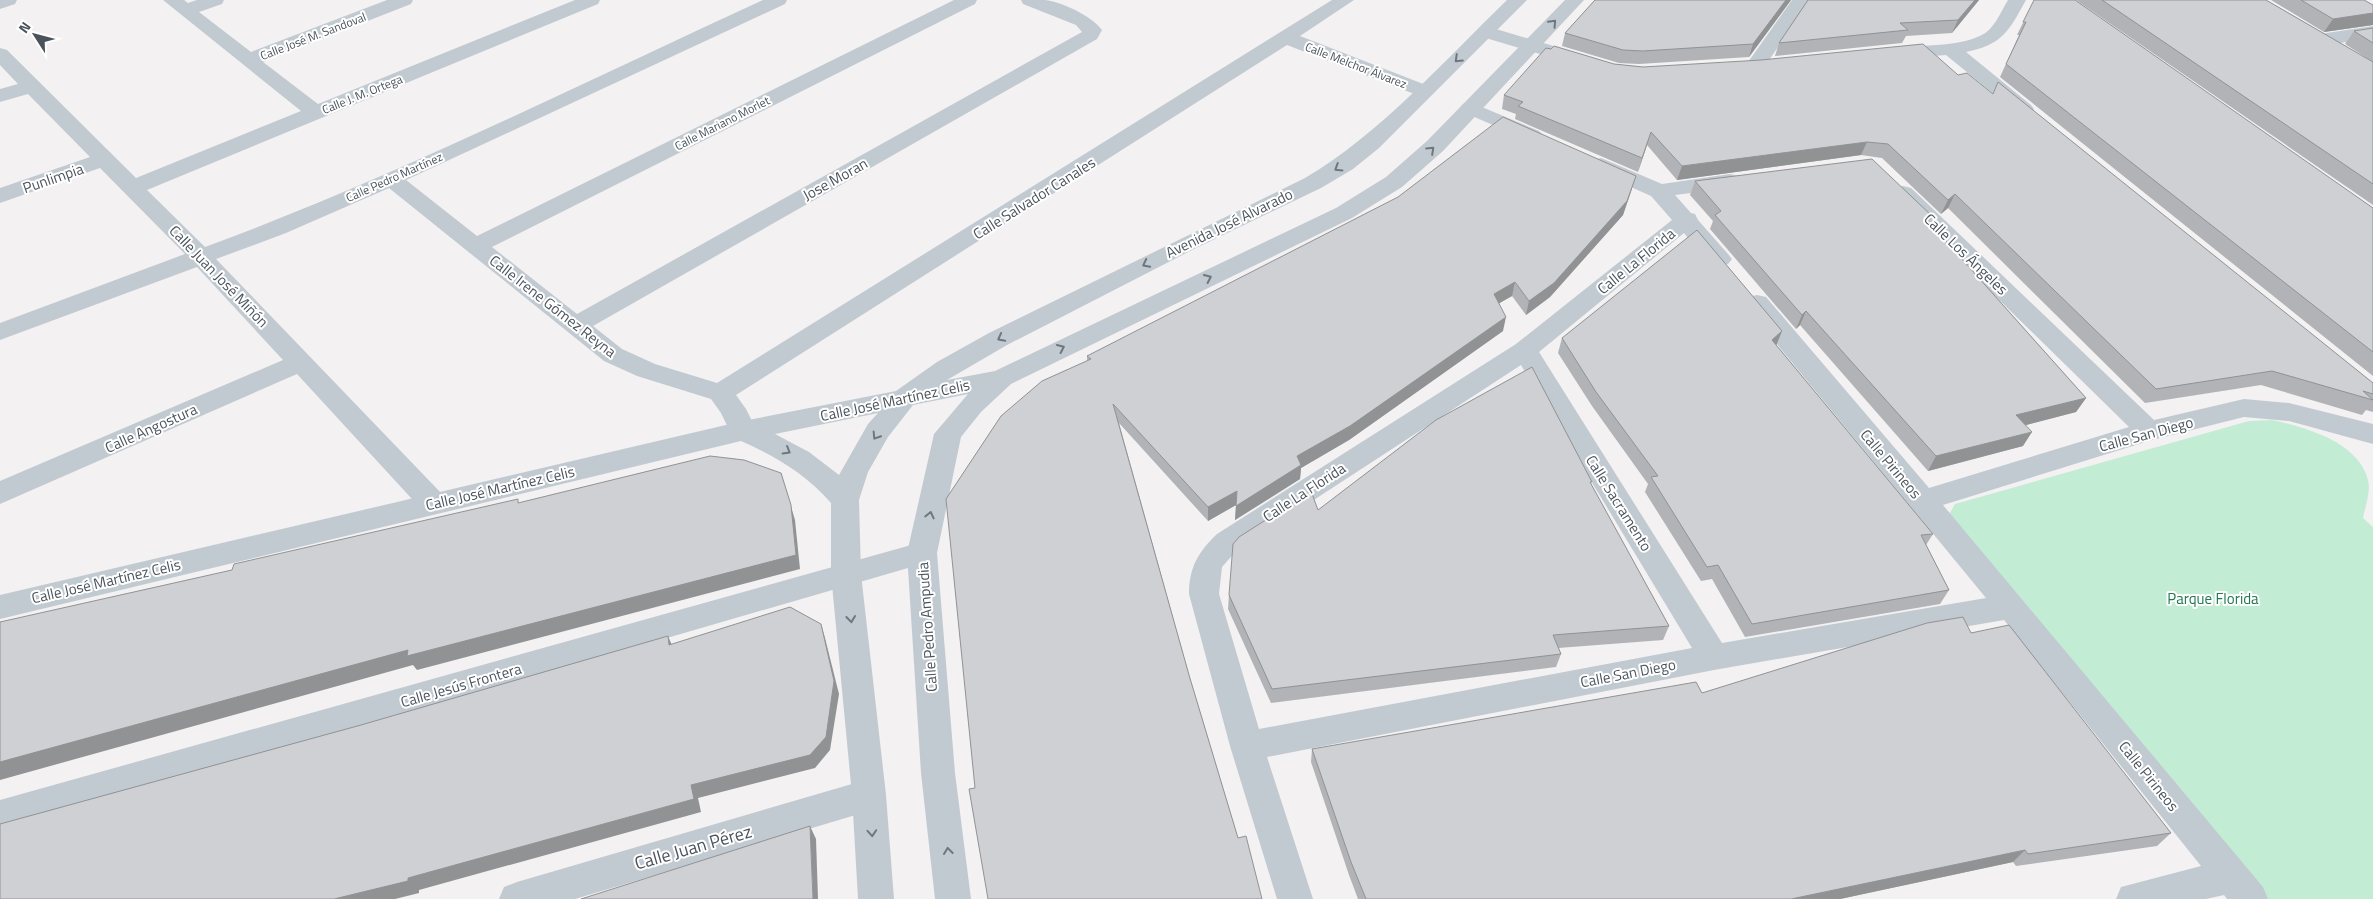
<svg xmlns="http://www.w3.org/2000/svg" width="2373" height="899" font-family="'Titillium Web',sans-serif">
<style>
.green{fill:#c3ecd5}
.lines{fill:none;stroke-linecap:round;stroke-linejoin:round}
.minor{fill:#c2cad1;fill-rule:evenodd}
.tertiary{fill:#c2cad1;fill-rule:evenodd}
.wall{fill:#b1b3b6}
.shaded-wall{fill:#909294}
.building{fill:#ced0d4;stroke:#909294}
.oneway{stroke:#6e777f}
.labels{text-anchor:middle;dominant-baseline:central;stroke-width:4;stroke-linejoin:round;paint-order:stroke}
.far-street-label{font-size:12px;fill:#4a535c;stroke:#fff}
.street-label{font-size:15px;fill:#4a535c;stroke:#fff}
.park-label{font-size:15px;fill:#207950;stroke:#fff}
.near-street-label{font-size:18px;fill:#4a535c;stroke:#fff}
</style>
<rect width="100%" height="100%" fill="#f3f1f1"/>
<path class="green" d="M2272 420C2305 427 2359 442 2368 480 2371 491 2365 508 2363 518L2373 527V899H2256L1947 518 1955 504 2249 421Z"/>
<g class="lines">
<g class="minor">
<path d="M0 0H17L15 4 0 9Z"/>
<path d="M163 0H184L188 3 197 0H224L222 4 199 12 251 52 387 0H413L411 4 263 62 318 104 575 0H600L598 4 147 190 205 247C395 177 578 85 763 0H787L785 4 406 180 477 236 954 0H977L975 4 492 247 577 314 1082 32 1076 25 1023 4 1021 0C1029 0 1037 0 1045 0 1062 2 1092 16 1102 30L1097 39 593 326 622 349 655 364 717 383 1332 0H1354L1300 36 1431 87 1434 91 1431 95 1424 97 1417 95 1287 45 736 395 746 409 757 431 753 438 743 441 733 438 721 413 711 399 637 376 604 361 389 188 286 233 216 259 443 495 447 503 443 511 433 514 423 511 297 374 0 504V481L283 360 197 267 0 340V323L185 254 100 168 0 203V188L90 157 28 94 0 102V89L18 84 0 65V48L7 50 136 178 301 111Z"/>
<path d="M1792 0H1810L1763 69H1749L1746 65Z"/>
<path d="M2008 0H2026C2009 31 2002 45 1966 52L2031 105 2034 109 2031 113 2024 115 2017 113 1946 55 1893 59 1886 57 1883 53 1886 49 1893 47C1919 45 1969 48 1989 30 1997 22 2002 10 2008 0Z"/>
<path d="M1486 26 1587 56 1590 60 1587 64 1580 66 1479 36 1476 32 1479 28Z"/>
<path d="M2373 26V38L2320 46 2313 44 2310 40 2313 36 2320 34Z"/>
<path d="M1470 102 1539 131 1543 135 1539 139 1532 141 1525 139 1463 112 1460 108 1463 104Z"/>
<path d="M1601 158 1662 184 1730 174 1738 176 1741 181 1738 186 1730 188 1675 195 1691 213 1695 214 1698 220 1728 254 1732 259 1728 264C1708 269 1696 247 1684 233L1539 352 1722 643 1986 598 1748 309 1745 303 1748 297 1757 295 1766 297 1929 488 2129 427 1895 198 1892 193 1895 188 1903 186 1911 188 2154 420 2244 399 2289 403 2373 424V444L2289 421 2244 417 2152 440 1943 505 2263 887 2268 899H2227L2224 895 2206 899H2116L2121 887 2201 866 2004 620 1714 670 1267 757 1313 899H1277L1230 746 1189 594C1189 568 1198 552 1217 534L1516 344 1672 220 1651 196 1593 170 1590 165 1593 160ZM1521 365 1692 648 1259 729 1219 594 1222 567 1237 550Z"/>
<path d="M922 542 932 545 937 553 932 561 0 832V800Z"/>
<path d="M869 779 881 784 886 795 881 806 869 811 575 899H499L504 887 517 882Z"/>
</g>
<path class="tertiary" d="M1507 0H1527L1379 148 1353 169 1321 188 1192 250 1007 345 947 380 995 371 1336 208 1386 177 1427 141 1565 0H1584L1443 151 1402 187 1352 218 1011 384 981 412 961 437 937 553 955 773 971 899H935L921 773 907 553 934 434 968 394 913 405 888 437 868 472 859 500 861 574 886 795 894 899H858L852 795 831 574V503C806 474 775 456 741 441L0 619V595L743 421 896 391 937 362 989 333 1305 178C1380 134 1445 60 1507 0ZM878 413 868 424 839 475 809 452 775 434Z"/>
</g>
<g class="wall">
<path d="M1595 0H1791L1749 57 1639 64 1619 63 1562 46 1565 33Z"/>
<path d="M1808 0H1979L1952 33 1906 36 1902 43 1775 56 1779 43Z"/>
<path d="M2034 0 2373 208V376L2000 77 2019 35H2017Z"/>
<path d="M2076 0H2266L2373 62V205Z"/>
<path d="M2271 0H2364L2373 5V25L2324 32Z"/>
<path d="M2373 28V62L2345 44 2354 31Z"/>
<path d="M1614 64 1643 67 1958 75 1992 93 2373 383V412L2366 410 2362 415 2261 385 2145 403 1948 208 1941 214 1882 158 1861 155 1677 180 1647 145 1638 172 1515 119 1516 114 1502 109 1504 95Z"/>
<path d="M1695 181 1932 216 1929 222 2086 398 2076 412 2025 425 2023 446 1928 471 1800 325 1796 329 1710 229 1713 221 1690 195Z"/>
<path d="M1632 189 1623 215 1550 297 1526 315 1512 296 1499 303 1503 331 1349 440 1301 468 1300 479 1235 520 1236 505 1208 521 1119 423 1189 675 1238 838 1262 899 975 788 1087 361V356Z"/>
<path d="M1782 331 1776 345 1933 534 1926 545 1949 590 1940 604 1745 637 1712 579 1701 581 1645 492 1648 484 1592 406 1558 353 1562 338Z"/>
<path d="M1591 485 1669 626 1663 640 1558 648 1561 654 1556 667 1271 703 1228 609 1229 595 1318 510Z"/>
<path d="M1971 633 2171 833 2157 846 2016 866 2013 862 1840 899H1358L1349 875 1311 762 1312 749 1702 693Z"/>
</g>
<g class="shaded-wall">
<path d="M1786 0H1791L1749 57 1753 44Z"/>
<path d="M1975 0H1979L1952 33 1958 20Z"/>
<path d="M2373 13V25L2324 32 2333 19Z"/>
<path d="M1651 132 1647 145 1638 172 1642 158Z"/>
<path d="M1867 142 1861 155 1677 180 1682 166Z"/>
<path d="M1636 176 1623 215 1550 297 1526 315 1529 301Z"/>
<path d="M1955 194 1948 208 1941 214 1948 200Z"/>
<path d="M1515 282 1512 296 1491 308 1494 294Z"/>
<path d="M1806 311 1800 325 1796 329 1802 315Z"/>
<path d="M1506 317 1503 331 1349 440 1301 468 1300 479 1235 520 1236 506 1297 456Z"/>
<path d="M1782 331 1776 346 1772 340Z"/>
<path d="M2086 398 2076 412 2007 430 2016 415Z"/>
<path d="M2032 432 2023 446 1928 471 1936 456Z"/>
<path d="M781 473 795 520 800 569 417 670 413 665 0 780V762Z"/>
<path d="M1237 491 1236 505 1208 521V507Z"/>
<path d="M821 624 825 638 839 694 830 750 815 768 698 798 701 812 419 890V893L395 899H334L408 878 691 785Z"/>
<path d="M668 636 674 650 669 645Z"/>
<path d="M810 826 816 839 818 899H813Z"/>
<path d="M2025 850 2013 862 1840 899H1791Z"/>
</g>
<g class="building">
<path d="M1595 0H1786L1753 44 1643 51 1623 50 1565 33Z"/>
<path d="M1808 0H1975L1958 20 1900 23 1908 30 1779 43Z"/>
<path d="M2034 0H2075L2373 208V352L2006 64 2026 22H2023Z"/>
<path d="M2102 0H2266L2373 62V184Z"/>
<path d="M2301 0H2364L2373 5V13L2333 19Z"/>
<path d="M2373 28V43L2354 31Z"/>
<path d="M1923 44 1958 75 1967 73 1993 94 1998 82 2373 383V394L2363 391 2373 400 2272 371 2156 389 1955 194 1948 200 1888 144 1867 142 1682 166 1651 132 1642 158 1518 106 1523 102 1504 95 1546 48 1551 49 1554 46 1614 64 1643 67 1761 60Z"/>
<path d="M1503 117 1636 176 1627 201 1554 283 1529 301 1515 282 1494 294 1506 317 1350 426 1297 456 1301 465 1236 506 1237 491 1208 507 1113 404 1189 675 1238 838 1246 836 1262 899H988L969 789 975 788 946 499 1001 416 1042 381 1091 359 1087 356 1398 197Z"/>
<path d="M1872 159 1932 216 1927 220 2086 398 2016 415 2032 432 1936 456 1806 311 1802 315 1715 215 1721 211 1695 181Z"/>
<path d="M1697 230 1782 331 1772 340 1933 534 1921 535 1949 590 1752 624 1718 565 1707 567 1651 477 1658 476 1596 392 1562 338Z"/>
<path d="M1532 367 1592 482H1590L1669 626 1553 635 1561 654 1272 689 1229 595 1233 544 1239 537 1311 491 1318 510 1436 420Z"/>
<path d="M710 456 744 460 781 473 791 505 796 555 407 656 408 650 0 762V622L232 570 234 564 518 499V503Z"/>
<path d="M790 607 821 624 834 681 826 737 810 755 691 785 694 799 408 878V881L334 899H0V824L361 725 668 636 669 645Z"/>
<path d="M1963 617 1971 633 2009 625 2171 833 2028 854 2025 850 1791 899H1366L1351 862 1312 749 1696 682 1702 693 1927 623Z"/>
<path d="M810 826 813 899H581Z"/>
</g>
<defs><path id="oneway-chevron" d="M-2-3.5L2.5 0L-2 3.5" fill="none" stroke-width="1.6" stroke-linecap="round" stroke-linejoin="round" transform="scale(1.25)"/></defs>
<g class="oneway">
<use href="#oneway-chevron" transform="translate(1553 23) rotate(-47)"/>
<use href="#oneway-chevron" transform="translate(1458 59) rotate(136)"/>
<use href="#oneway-chevron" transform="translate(1431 150) rotate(-43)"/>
<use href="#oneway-chevron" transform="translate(1338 168) rotate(148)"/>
<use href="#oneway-chevron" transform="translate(1146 264) rotate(153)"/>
<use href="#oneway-chevron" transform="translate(1208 278) rotate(-25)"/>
<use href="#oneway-chevron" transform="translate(1001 338) rotate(152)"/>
<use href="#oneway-chevron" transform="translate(1061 348) rotate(-25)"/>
<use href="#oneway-chevron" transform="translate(876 436) rotate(122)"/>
<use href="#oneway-chevron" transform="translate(787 451) rotate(30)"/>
<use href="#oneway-chevron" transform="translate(930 515) rotate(-77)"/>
<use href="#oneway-chevron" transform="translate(851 619) rotate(84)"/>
<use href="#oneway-chevron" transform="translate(872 833) rotate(86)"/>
<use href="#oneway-chevron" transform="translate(948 851) rotate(-97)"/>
</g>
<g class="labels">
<g class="far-street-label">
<text transform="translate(313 36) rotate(-21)">Calle José M. Sandoval</text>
<text transform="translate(1356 65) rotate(21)">Calle Melchor Álvarez</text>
<text transform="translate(362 94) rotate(-22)">Calle J. M. Ortega</text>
<text transform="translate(722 123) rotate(-27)">Calle Mariano Morlet</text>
<text transform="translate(394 177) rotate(-24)">Calle Pedro Martínez</text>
</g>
<g class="street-label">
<text transform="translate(53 178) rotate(-19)">Punlimpia</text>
<text transform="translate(835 179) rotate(-29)">Jose Moran</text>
<text transform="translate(1034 198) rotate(-32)">Calle Salvador Canales</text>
<text transform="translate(1229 223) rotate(-26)">Avenida José Alvarado</text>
<text transform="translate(1966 254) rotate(44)">Calle Los Ángeles</text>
<text transform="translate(1636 261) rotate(-39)">Calle La Florida</text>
<text transform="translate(219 276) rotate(46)">Calle Juan José Miñón</text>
<text transform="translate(553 306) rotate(38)">Calle Irene Gómez Reyna</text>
<text transform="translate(895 400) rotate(-12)">Calle José Martínez Celis</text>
<text transform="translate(151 428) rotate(-24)">Calle Angostura</text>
<text transform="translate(2146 434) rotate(-15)">Calle San Diego</text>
<text transform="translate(1891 464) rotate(50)">Calle Pirineos</text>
<text transform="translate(500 488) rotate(-13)">Calle José Martínez Celis</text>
<text transform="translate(1304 492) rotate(-33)">Calle La Florida</text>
<text transform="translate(1619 503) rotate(58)">Calle Sacramento</text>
<text transform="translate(106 581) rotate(-13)">Calle José Martínez Celis</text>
<text transform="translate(927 627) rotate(-94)">Calle Pedro Ampudia</text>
<text transform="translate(1628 673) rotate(-11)">Calle San Diego</text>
<text transform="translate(461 685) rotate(-16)">Calle Jesús Frontera</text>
<text transform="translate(2149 776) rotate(51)">Calle Pirineos</text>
</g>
<g class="park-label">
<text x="2213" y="598">Parque Florida</text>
</g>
<g class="near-street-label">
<text transform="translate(693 847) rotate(-16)">Calle Juan Pérez</text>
</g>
</g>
<g transform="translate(35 35) rotate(306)" stroke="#ffffff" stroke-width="4" paint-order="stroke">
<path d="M0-4L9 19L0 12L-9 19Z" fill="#4a535c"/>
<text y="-8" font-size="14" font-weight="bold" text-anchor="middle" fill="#4a535c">N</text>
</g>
</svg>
